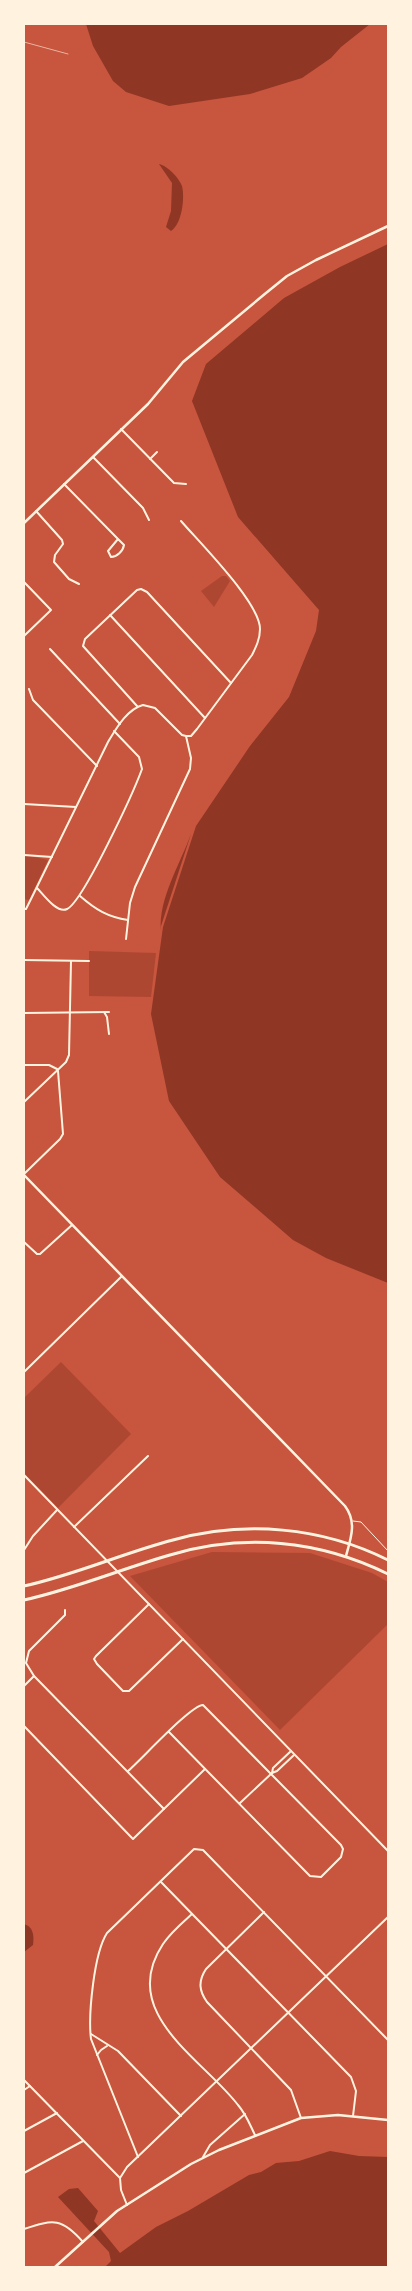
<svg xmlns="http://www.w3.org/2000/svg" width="412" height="2291" font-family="Overpass,sans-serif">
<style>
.green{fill:#ae4732}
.water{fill:#8f3625}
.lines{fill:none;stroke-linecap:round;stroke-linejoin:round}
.service{stroke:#fff3e0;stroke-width:1}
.minor{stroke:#fff3e0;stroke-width:2}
.tertiary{stroke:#fff3e0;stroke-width:2.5}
.primary{stroke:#fff3e0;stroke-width:3}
.rail{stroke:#e9b49f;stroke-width:1}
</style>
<rect width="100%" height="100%" fill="#c8553d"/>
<g class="green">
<path d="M222 576H226L230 581 214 607 201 591Z"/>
<path d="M25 855 48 860 29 900 24 899Z"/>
<path d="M89 951 156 953 151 997 89 996Z"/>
<path d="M61 1362 131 1434 58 1508 24 1473V1398Z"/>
<path d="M212 1552 310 1553 372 1573 388 1582V1624L280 1730 130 1576Z"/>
</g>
<g class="water">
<path d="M86 24H370L341 47 331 58 302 78 250 94 169 106 126 92 113 81 93 46Z"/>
<path d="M159 164C168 166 179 178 182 186 185 198 182 224 171 231L166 227 171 211 172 183Z"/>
<path d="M388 244V1283L326 1258 293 1240 220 1177 169 1101 151 1014 163 927 196 826 250 746 289 697 316 631 319 610 238 517 192 401 206 364 284 298 340 267Z"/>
<path d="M191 834 161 926V930C158 900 181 862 191 834Z"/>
<path d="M24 1924C34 1927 34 1937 33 1945L24 1952Z"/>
<path d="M330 2151 359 2156 388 2157V2267H105L111 2261 109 2252 58 2197 69 2189 78 2188 98 2211 94 2221 120 2253 156 2227 188 2211 249 2175 261 2172 276 2163 299 2161Z"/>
</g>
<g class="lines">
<path class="service" d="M353 1521 361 1522 388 1551"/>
<g class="minor">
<path d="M121 429 174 483 186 484"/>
<path d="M93 457 143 508 149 520"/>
<path d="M150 459 157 452"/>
<path d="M64 484 118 539 108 551 111 557C117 557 123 551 124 545L118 539"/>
<path d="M36 511 62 540 63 544 55 555 54 562 69 579 79 584"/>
<path d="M181 521C200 543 260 603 260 629 260 639 256 647 252 655L197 729 191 736H186"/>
<path d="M24 582 51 610 24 636"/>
<path d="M110 615 205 718"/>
<path d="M50 649 120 724"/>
<path d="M29 689 33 700 97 766"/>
<path d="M137 706 83 646 85 639 137 590 141 589 147 592 231 683"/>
<path d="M24 752V770"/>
<path d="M24 804 76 807"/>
<path d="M24 855 52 857"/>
<path d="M37 888C43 894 57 914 67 909 83 902 134 791 142 769L139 757 114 731"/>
<path d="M80 896C96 910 108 917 128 920"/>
<path d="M24 909H26L31 899 108 742C116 729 127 709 143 705L155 708 182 735 186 736"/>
<path d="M126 939 130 903 135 887 190 769 191 758 186 736"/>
<path d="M24 960 89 961"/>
<path d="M104 1012 107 1017 109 1034"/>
<path d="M24 1013 109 1012"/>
<path d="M24 1065H49L57 1069"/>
<path d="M24 1102 66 1062 69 1055 71 961"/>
<path d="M24 1174 60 1139 63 1134 58 1071"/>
<path d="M24 1242 37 1254H40L72 1225"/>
<path d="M24 1372 122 1276"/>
<path d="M24 1475 388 1851"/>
<path d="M74 1527 148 1456"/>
<path d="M24 1550 33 1536 57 1510"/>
<path d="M149 1604 96 1656 94 1659 97 1664 123 1691H129L183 1639"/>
<path d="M65 1610V1615L29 1651 26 1663 34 1676 164 1809"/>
<path d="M24 1686 34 1676"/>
<path d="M24 1726 133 1839 205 1769"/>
<path d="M291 1751 273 1768 272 1773 277 1771 294 1755"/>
<path d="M128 1771C141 1760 191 1705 203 1705L341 1845 343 1849 341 1857 321 1877 310 1876 169 1732"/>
<path d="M240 1803 272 1773"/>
<path d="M161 1882 351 2077 356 2091 353 2116"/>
<path d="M264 1912 206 1969C198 1981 199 1991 207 2002L291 2090 301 2118"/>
<path d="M192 1914C182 1923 171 1932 163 1944 117 2013 203 2059 238 2105 246 2114 250 2125 255 2135"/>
<path d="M91 2034 118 2051 181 2116"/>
<path d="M97 2055 101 2050 107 2046"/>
<path d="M24 2080 120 2178 121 2190 127 2205"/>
<path d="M24 2090 30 2086"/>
<path d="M24 2131 57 2113"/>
<path d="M138 2157 91 2039C88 2015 94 1953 107 1933L194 1849 203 1850 388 2040"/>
<path d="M203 2157 210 2145 245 2114"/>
<path d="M24 2173 83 2141"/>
<path d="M120 2178 127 2167 388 1917"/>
<path d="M24 2229C54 2219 62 2218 83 2242"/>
</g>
<g class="tertiary">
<path d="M24 523 148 404 183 362 266 293 287 276 316 260 388 226"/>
<path d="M24 1175 345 1506C357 1522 351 1538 346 1556"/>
<path d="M55 2267 117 2211 191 2164 219 2150 301 2118 338 2115 388 2120"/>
</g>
<g class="primary">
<path d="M24 1586C75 1575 123 1553 173 1540 245 1520 322 1527 388 1560"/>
<path d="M24 1600C74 1589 121 1569 170 1555 244 1533 319 1540 388 1574"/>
</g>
<path class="rail" d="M24 42 68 54"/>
</g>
<rect width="412" height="2291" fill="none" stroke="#fff3e0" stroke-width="50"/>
</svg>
